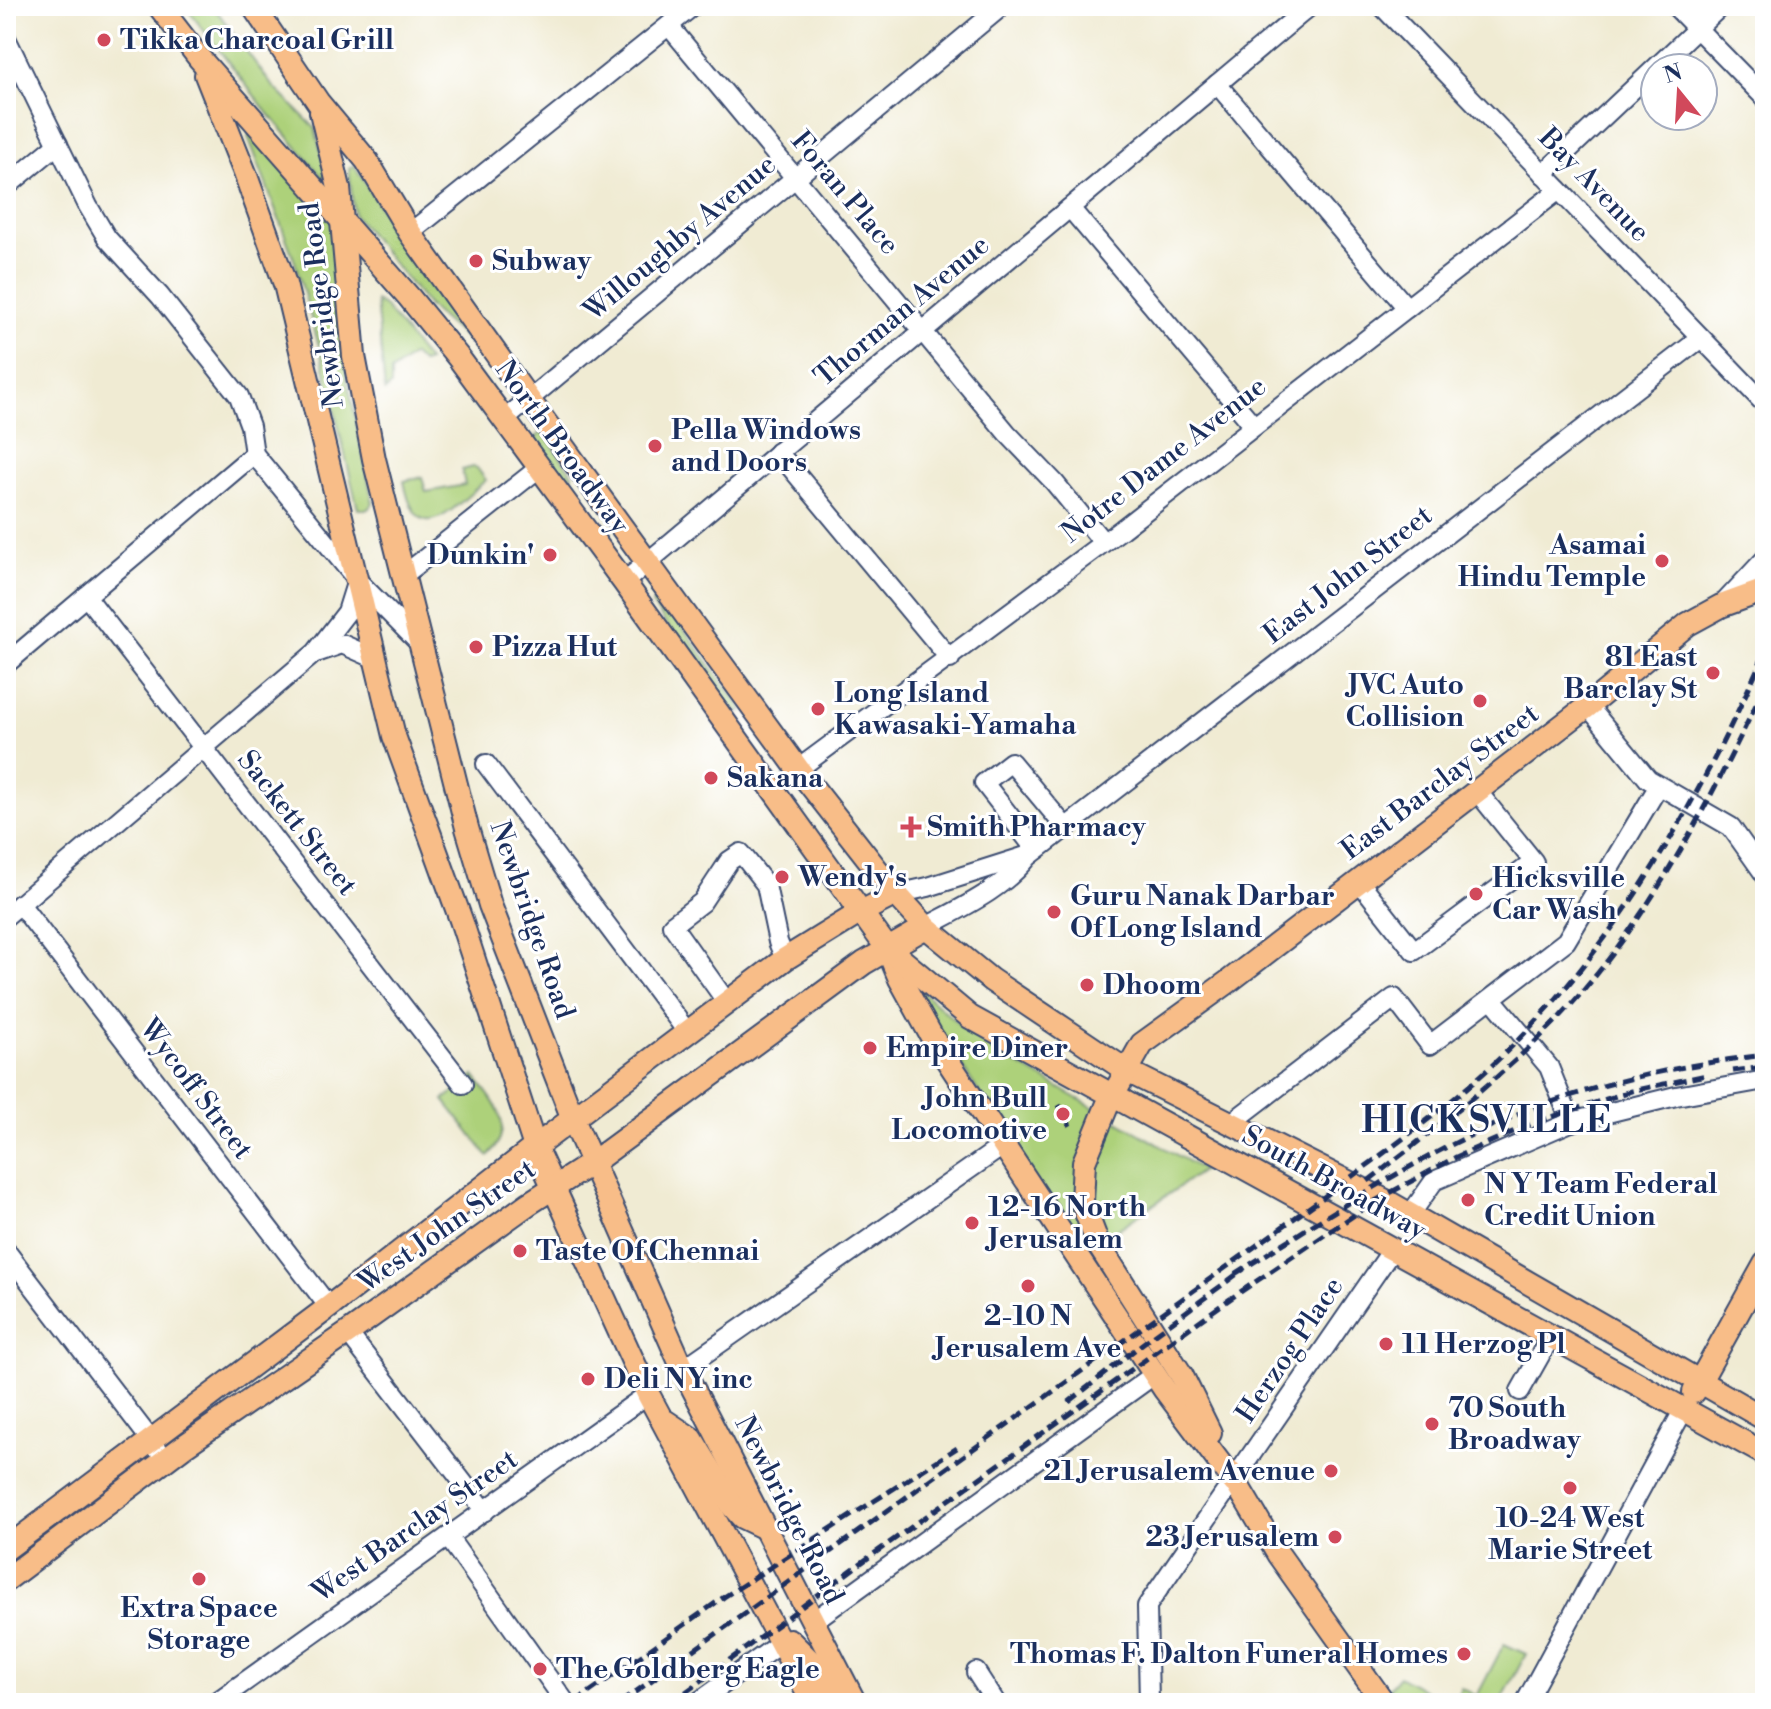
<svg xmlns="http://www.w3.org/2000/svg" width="1771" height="1709" font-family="'Libre Bodoni',serif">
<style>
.green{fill:#add17a;stroke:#64806c;stroke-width:2}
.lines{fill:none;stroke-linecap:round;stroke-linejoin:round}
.minor-casing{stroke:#3b4b70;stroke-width:22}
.major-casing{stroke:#3b4b70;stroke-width:26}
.minor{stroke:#fff;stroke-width:18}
.major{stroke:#f8bd88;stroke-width:22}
.rail{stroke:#1b2f5e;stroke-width:5;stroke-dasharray:12 6;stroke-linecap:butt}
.poi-dot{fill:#d1495b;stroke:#fff;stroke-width:3}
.labels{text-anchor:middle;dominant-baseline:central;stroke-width:6;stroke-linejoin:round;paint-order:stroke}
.poi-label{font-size:28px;font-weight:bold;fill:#1b2f5e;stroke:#fff;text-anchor:start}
.street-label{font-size:28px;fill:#1b2f5e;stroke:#fff}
.district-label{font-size:36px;font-weight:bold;letter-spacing:2px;fill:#1b2f5e;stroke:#fff}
</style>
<rect width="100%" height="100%" fill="#fff"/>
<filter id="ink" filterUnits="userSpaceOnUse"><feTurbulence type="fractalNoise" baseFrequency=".0125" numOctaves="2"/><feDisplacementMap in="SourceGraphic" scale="16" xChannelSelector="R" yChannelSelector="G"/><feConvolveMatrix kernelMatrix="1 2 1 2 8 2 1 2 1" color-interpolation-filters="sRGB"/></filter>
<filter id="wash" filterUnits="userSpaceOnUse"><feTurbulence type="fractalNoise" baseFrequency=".006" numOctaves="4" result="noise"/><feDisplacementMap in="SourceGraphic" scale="32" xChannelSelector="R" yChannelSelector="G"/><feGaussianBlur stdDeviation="1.8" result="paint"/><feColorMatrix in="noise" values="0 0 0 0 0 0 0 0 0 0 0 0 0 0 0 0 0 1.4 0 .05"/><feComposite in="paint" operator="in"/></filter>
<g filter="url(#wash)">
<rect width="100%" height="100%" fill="#f0ebd3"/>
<g class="green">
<path d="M185 6H213L271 84 315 128 327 176 323 178 264 108Z"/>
<path d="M254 132 334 223 347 378 373 503 368 509H358L319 346 295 262 248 136Z"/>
<path d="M354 165 386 217 473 336 467 340 429 307 354 215 349 169Z"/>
<path d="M376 301 385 307 428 361 422 363 413 355 391 372V386L385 391Z"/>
<path d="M543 432 573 475 568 479 551 464 533 439Z"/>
<path d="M473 467 477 468 486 480C453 508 417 554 404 481L422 477 426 492 465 485 462 470Z"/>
<path d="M656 598H661L743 710 738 713 718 696 652 604Z"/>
<path d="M906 977 970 1034 1005 1057 1203 1170 1081 1255Z"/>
<path d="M474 1076C495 1103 517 1127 488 1156L444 1100Z"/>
<path d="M1504 1644 1526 1654 1500 1703H1478L1458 1694 1461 1688 1477 1696Z"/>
<path d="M1399 1676 1430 1694 1425 1703H1384L1380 1698Z"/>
</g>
</g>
<g filter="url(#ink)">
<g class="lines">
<defs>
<g id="minor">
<path d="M1382 6 1765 404"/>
<path d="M1675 6 1765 98"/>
<path d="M669 26 1007 433 1054 482 1103 542"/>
<path d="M6 38 88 206 107 238 160 296 239 396 250 426 254 454 357 580 421 645"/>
<path d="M1217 84 1407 308"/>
<path d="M1543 174 1721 6"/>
<path d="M6 187 58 144"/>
<path d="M1070 208 1254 426"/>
<path d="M410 233 693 6"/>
<path d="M504 420 1002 6"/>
<path d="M778 452 950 659"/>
<path d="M404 575 539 468"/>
<path d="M624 582 1310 6"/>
<path d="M86 596 463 1084"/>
<path d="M1721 606 1765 559"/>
<path d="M319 652 342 644 376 659"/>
<path d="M6 664 254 454"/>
<path d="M1588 706 1648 779 1731 827 1765 875"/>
<path d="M486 764 688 1033"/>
<path d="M798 769 1122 529 1559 190"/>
<path d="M1036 850 984 783 1011 762 1066 828"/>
<path d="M1359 881 1414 951 1534 862 1477 791"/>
<path d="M896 894 928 887 1026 856"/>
<path d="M20 904 329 1307"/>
<path d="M6 916 316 652 347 612 357 580"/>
<path d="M926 927C963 907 1003 889 1029 856L1701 338"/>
<path d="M1492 999 1549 1067 1571 1122"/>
<path d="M728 1004 672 925 702 902 729 861 741 853 766 885 778 942 785 959"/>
<path d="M1230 1124 1394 998 1430 1045 1566 941 1658 787"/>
<path d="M1410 1215 1434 1181 1571 1122 1676 1096 1765 1080"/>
<path d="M6 1251 166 1460"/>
<path d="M348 1333 485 1511"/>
<path d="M683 1369 1004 1145"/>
<path d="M1520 1391 1551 1336"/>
<path d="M448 1537 566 1703"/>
<path d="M812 1622 1155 1374"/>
<path d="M976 1672 996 1703"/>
<path d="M215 1703 648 1394"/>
<path d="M697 1703 782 1642"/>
<path d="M1149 1703 1147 1606 1392 1250"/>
<path d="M1525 1703 1684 1409"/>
</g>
<g id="major">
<path d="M159 6 200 59 409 297 458 357 624 582 887 948 900 979 932 1037 1165 1390 1234 1482"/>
<path d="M253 6 318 102 367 161 410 233 529 400 798 769 896 894 926 927 991 980 1127 1071 1388 1202 1765 1419"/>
<path d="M206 75 245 173 285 284 394 736 461 920 535 1147 648 1394 813 1703"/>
<path d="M321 112 339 188 354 356 374 459 467 828 490 905 573 1119 683 1369 855 1703"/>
<path d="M891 951 970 1017 1765 1454"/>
<path d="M1694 1392 1765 1264"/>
<path d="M665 1421 692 1439 733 1507 742 1517 765 1528"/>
<path d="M1210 1433 1182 1376 1098 1244 1082 1202 1084 1162 1107 1106 1142 1044 1228 982 1588 706 1688 624 1721 606 1765 590"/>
<path d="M1229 1471 1278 1554 1384 1703"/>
<path d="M6 1549 329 1307 535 1147 785 959 861 912 896 894"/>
<path d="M6 1580 184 1446 348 1333 528 1204 592 1163 864 963 926 927"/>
<path d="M786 1641 789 1640 813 1664 838 1702 842 1703"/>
</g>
</defs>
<use href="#minor" class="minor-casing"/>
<use href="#major" class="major-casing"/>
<use href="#minor" class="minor"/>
<use href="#major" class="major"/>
<g class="rail">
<path d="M1733 1071 1765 1067"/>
<path d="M1059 1105 1070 1126"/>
<path d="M1368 1181C1432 1131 1496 1082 1553 1024 1646 928 1708 805 1765 686"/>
<path d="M1235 1274C1323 1219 1410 1160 1505 1120 1588 1085 1676 1065 1765 1055"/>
<path d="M1069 1402 1142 1344 1244 1269"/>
<path d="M574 1703 724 1597 957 1448"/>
<path d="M620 1703 1321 1199C1389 1149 1460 1100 1519 1039 1627 929 1703 792 1765 652"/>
<path d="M671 1703 868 1558 1230 1299 1375 1201 1456 1157 1533 1123 1631 1091 1706 1075"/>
</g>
</g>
</g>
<g class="poi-dot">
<circle cx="104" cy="40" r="8"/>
<circle cx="476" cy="261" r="8"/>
<circle cx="655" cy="446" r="8"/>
<circle cx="550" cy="555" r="8"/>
<circle cx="1662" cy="561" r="8"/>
<circle cx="476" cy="647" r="8"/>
<circle cx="1713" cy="673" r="8"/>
<circle cx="1480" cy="701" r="8"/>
<circle cx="818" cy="709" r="8"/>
<circle cx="711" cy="778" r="8"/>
<path d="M907 815h8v8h8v8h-8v8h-8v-8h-8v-8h8z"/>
<circle cx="782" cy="877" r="8"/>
<circle cx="1476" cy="894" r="8"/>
<circle cx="1054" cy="912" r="8"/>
<circle cx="1087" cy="985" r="8"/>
<circle cx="870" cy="1048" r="8"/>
<circle cx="1063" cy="1114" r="8"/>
<circle cx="1468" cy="1200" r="8"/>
<circle cx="972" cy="1223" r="8"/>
<circle cx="520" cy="1251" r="8"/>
<circle cx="1028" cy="1286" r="8"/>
<circle cx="1386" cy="1344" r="8"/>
<circle cx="588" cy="1379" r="8"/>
<circle cx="1432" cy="1424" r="8"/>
<circle cx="1331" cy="1471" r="8"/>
<circle cx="1570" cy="1488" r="8"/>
<circle cx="1335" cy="1537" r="8"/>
<circle cx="199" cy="1579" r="8"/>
<circle cx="1464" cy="1654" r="8"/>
<circle cx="540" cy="1669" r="8"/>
</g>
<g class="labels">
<g class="poi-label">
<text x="120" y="40">Tikka Charcoal Grill</text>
<text x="492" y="261">Subway</text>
<text x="671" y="430">Pella Windows<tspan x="671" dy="32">and Doors</tspan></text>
<text x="1646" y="545" text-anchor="end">Asamai<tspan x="1646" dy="32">Hindu Temple</tspan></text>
<text x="534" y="555" text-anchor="end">Dunkin'</text>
<text x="492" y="647">Pizza Hut</text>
<text x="1697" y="657" text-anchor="end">81 East<tspan x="1697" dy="32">Barclay St</tspan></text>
<text x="1464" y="685" text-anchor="end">JVC Auto<tspan x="1464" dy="32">Collision</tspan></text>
<text x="834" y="693">Long Island<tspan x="834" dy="32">Kawasaki-Yamaha</tspan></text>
<text x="727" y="778">Sakana</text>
<text x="927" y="827">Smith Pharmacy</text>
<text x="798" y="877">Wendy's</text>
<text x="1492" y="878">Hicksville<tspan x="1492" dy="32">Car Wash</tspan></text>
<text x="1070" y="896">Guru Nanak Darbar<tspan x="1070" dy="32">Of Long Island</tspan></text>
<text x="1103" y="985">Dhoom</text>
<text x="886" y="1048">Empire Diner</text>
<text x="1047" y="1098" text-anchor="end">John Bull<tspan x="1047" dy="32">Locomotive</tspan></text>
<text x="1484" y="1184">N Y Team Federal<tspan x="1484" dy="32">Credit Union</tspan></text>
<text x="988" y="1207">12-16 North<tspan x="988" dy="32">Jerusalem</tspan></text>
<text x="536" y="1251">Taste Of Chennai</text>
<text x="1028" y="1316" text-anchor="middle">2-10 N<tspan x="1028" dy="32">Jerusalem Ave</tspan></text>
<text x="1402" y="1344">11 Herzog Pl</text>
<text x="604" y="1379">Deli NY inc</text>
<text x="1448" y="1408">70 South<tspan x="1448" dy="32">Broadway</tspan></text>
<text x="1315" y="1471" text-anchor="end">21 Jerusalem Avenue</text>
<text x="1570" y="1518" text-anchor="middle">10-24 West<tspan x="1570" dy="32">Marie Street</tspan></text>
<text x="1319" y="1537" text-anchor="end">23 Jerusalem</text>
<text x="199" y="1608" text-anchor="middle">Extra Space<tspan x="199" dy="32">Storage</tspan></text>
<text x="1448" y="1654" text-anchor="end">Thomas F. Dalton Funeral Homes</text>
<text x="556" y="1669">The Goldberg Eagle</text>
</g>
<g class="street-label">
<text transform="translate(1594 185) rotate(46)">Bay Avenue</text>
<text transform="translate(845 193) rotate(50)">Foran Place</text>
<text transform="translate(680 238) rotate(-40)">Willoughby Avenue</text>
<text transform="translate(322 305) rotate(-97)">Newbridge Road</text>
<text transform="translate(902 311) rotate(-40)">Thorman Avenue</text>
<text transform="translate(562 447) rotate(54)">North Broadway</text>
<text transform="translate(1164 460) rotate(-38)">Notre Dame Avenue</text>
<text transform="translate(1348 575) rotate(-38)">East John Street</text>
<text transform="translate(1440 782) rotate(-37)">East Barclay Street</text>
<text transform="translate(297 823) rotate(52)">Sackett Street</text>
<text transform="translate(532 920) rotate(71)">Newbridge Road</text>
<text transform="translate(196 1089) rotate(53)">Wycoff Street</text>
<text transform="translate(1334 1183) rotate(29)">South Broadway</text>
<text transform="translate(447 1226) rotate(-35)">West John Street</text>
<text transform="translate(1290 1350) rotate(-56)">Herzog Place</text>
<text transform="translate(789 1510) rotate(63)">Newbridge Road</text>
<text transform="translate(415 1526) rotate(-35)">West Barclay Street</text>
</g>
<g class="district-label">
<text x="1487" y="1121">HICKSVILLE</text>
</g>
</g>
<rect width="1771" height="1709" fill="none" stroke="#fff" stroke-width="32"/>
<g transform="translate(1679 92) rotate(342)"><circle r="38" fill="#ffffff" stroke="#a4acbf" stroke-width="2"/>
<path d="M0-6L14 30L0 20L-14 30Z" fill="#d1495b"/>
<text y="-12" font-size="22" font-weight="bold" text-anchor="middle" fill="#1b2f5e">N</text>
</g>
</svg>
